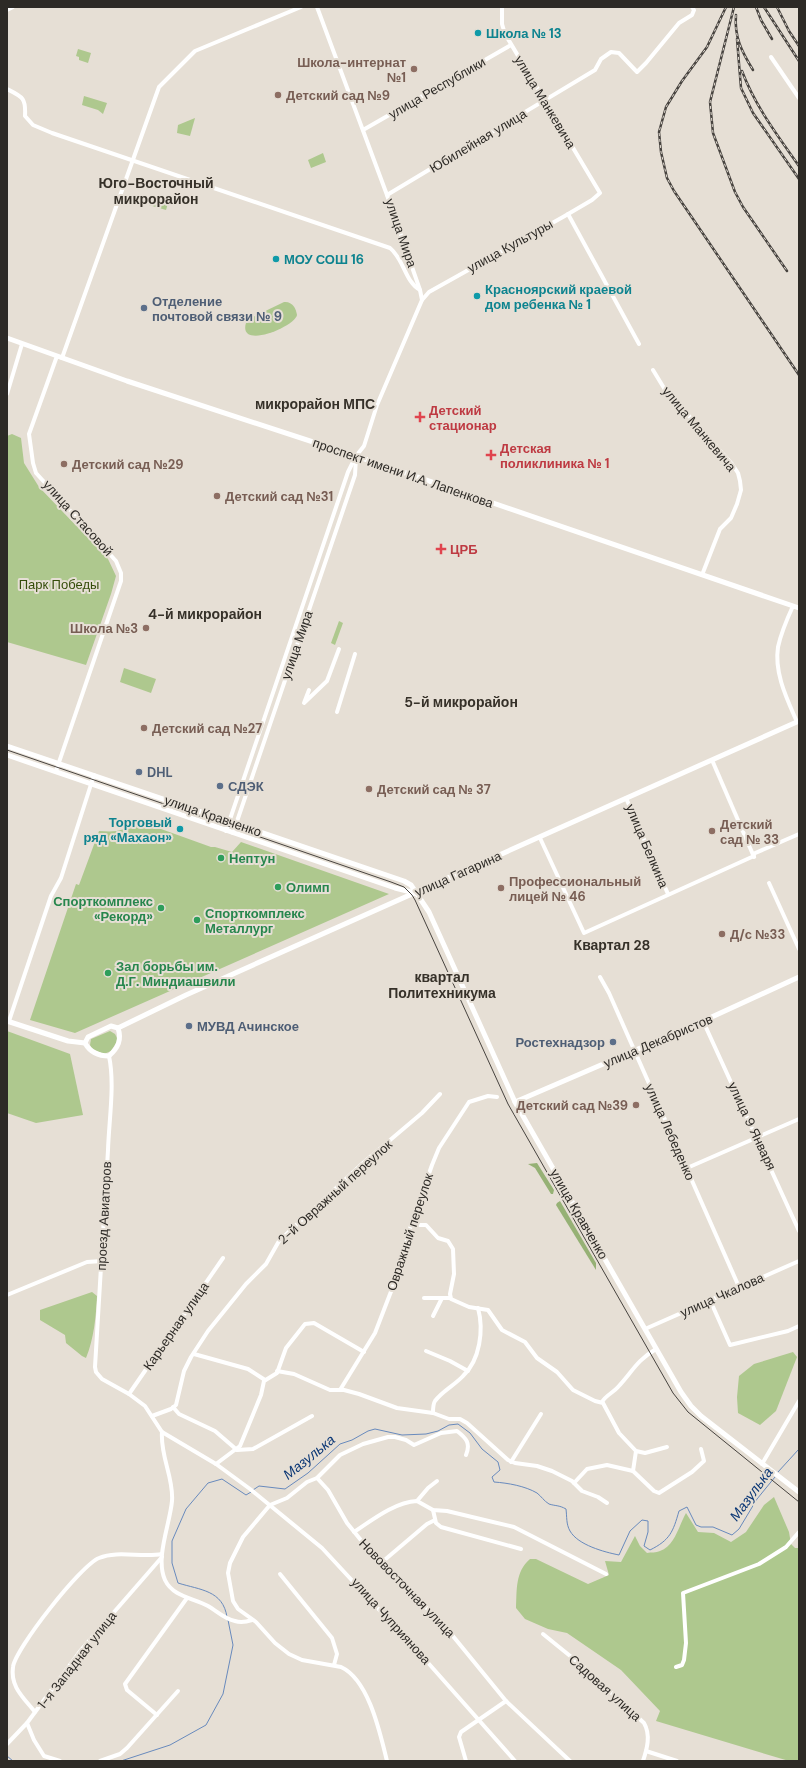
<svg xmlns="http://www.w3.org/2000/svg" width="806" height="1768" font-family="'DM Sans',sans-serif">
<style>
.green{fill:#aec88e}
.forest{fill:#96b175}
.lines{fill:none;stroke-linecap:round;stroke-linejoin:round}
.stream{stroke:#688abd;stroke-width:1}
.minor{stroke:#fff;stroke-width:4}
.major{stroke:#fff;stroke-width:5}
.tram{stroke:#47433f;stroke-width:1}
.rail-casing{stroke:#47433f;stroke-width:2.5}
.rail{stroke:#e6dfd5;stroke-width:1;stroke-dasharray:3;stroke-linecap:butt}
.culture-dot{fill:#0f9aa8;stroke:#e6dfd5;stroke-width:1.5}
.education-dot{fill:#8d6e63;stroke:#e6dfd5;stroke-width:1.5}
.service-dot{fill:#5c6f8a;stroke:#e6dfd5;stroke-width:1.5}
.health-dot{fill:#e0444e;stroke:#e6dfd5;stroke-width:1.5}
.leisure-dot{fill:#2e9e5b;stroke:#e6dfd5;stroke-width:1.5}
.labels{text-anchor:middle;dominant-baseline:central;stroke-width:4;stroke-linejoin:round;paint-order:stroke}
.culture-label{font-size:13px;font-weight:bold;fill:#0d838f;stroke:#e6dfd5;text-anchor:start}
.education-label{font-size:13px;font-weight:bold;fill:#785e54;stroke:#e6dfd5;text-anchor:start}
.street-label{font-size:13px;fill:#2d2a26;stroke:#e6dfd5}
.service-label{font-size:13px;font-weight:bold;fill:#4e5e75;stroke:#e6dfd5;text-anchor:start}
.health-label{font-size:13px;font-weight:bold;fill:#be3a42;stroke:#e6dfd5;text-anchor:start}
.park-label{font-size:13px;fill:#354d0a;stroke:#e6dfd5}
.leisure-label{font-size:13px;font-weight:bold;fill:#27864d;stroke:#e6dfd5;text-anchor:start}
.neighbourhood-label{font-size:14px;font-weight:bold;fill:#363129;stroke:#e6dfd5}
.water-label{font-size:14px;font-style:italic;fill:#0b3775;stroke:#e6dfd5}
</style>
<rect width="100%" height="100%" fill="#e6dfd5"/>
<g class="green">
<path d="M78 49 91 53 88 63 79 60V57L76 56Z"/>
<path d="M84 96 107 103 103 114 98 110 82 105Z"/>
<path d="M195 118 190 136 177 133 178 125Z"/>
<path d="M323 153 326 162 311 168 308 160Z"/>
<path d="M153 195 169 200 166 210 149 205Z"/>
<path d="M284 302C292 301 296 308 297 315 295 327 234 352 247 320Z"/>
<path d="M12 434 21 438 24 463 39 487 108 559 116 576 111 594 86 665 7 642V436Z"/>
<path d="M339 621 343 623 335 645 331 643Z"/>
<path d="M124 668 156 679 151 693 120 682Z"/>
<path d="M136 820 211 847H215L232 852 241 842 389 894 75 1033 30 1020 76 884 79 885 99 831C116 832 124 832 136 820Z"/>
<path d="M7 1031 70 1054 83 1115 36 1123 7 1113Z"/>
<path d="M110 1031 115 1034 118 1040 111 1051 104 1054 92 1049 90 1045 91 1039Z"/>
<path d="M92 1292 97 1296C96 1316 94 1339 86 1358L82 1356 66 1343 65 1335 40 1320V1310Z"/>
<path d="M793 1352 797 1357 776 1411 760 1425 738 1413 737 1397 739 1376 754 1364Z"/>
<path d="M774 1497 789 1532 791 1544 795 1548H799V1761H789L656 1721 660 1711 621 1670 567 1633 548 1629 525 1619 516 1608C517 1590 515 1572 530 1559H536L588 1584 609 1575 605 1561 621 1562 635 1536 640 1546 647 1553C651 1552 656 1553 660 1551 675 1546 679 1525 686 1513L698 1532 714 1533 731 1542 746 1532 764 1505Z"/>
</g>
<g class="forest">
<path d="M537 1163 554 1190 553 1194H551L535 1168 528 1164Z"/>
<path d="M560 1201 596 1263V1270L556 1205 557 1203Z"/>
</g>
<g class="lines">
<g class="stream">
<path d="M778 1472 799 1449"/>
<path d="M253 1490 259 1486 285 1489 308 1473 340 1444 352 1440 368 1431 375 1429 402 1435 426 1434 438 1431 449 1425 458 1424 470 1433 482 1449 498 1462 500 1470 492 1477 494 1482C508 1483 525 1486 537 1493 541 1496 544 1501 549 1504 555 1506 559 1505 566 1509 567 1517 566 1524 570 1531 578 1545 604 1552 619 1555L630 1531 642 1520 648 1521V1532L644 1546 650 1550C670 1540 673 1532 679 1511L687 1507 696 1525 701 1527H713L732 1535 739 1529 757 1499 775 1477"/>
<path d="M227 1617C223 1590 200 1590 178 1583L172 1563V1541L186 1509 208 1483 222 1479 246 1495 251 1492"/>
<path d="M7 1756 13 1761"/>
<path d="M121 1761 170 1745 206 1725 223 1694 233 1645 228 1620"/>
</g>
<g class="minor">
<path d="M7 10 13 7"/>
<path d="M771 57 799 98"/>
<path d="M7 89C23 97 26 98 25 116L33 125 52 133 390 248C404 259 405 282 420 290"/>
<path d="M363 130 511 45"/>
<path d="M387 195 595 70 601 59 611 52 619 53 637 72 646 63 679 23 692 15 694 10 692 7"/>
<path d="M568 214 639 344"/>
<path d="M422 300 429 292 563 217 592 200 600 193 505 34 502 24V7"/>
<path d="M62 358 159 87 195 51 301 7"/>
<path d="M653 370 667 393 677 405 689 416 732 464 738 473 740 481 741 490 737 504 731 518 720 529 702 575"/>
<path d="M7 394 22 344"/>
<path d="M793 606C787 619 781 633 778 647 774 673 787 699 797 722"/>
<path d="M309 690 304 703 327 681 339 649"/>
<path d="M337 712 355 654"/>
<path d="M712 760 754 857"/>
<path d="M56 771 121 581V573L116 561 36 473 33 463 29 434 57 356"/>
<path d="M626 798 668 894"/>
<path d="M226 831 348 472 356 456 364 446 377 405 422 300 420 290 387 195 317 7"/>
<path d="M233 833 355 475 356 457"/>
<path d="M540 838 584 933 754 856"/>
<path d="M753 854 799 834"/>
<path d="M769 883 799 949"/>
<path d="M600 977 609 993 739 1287"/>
<path d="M9 1021 51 896 61 878 94 775"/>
<path d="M703 1021 799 1231"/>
<path d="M109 1056C115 1084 109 1120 108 1150 104 1222 100 1294 95 1367L96 1372 102 1379 129 1394 145 1406 162 1432 216 1464 250 1489 322 1548 422 1656 515 1761"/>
<path d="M687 1168 799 1119"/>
<path d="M411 1225H426L438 1238 448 1241 453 1249 454 1274 450 1294 451 1299 469 1307 488 1310 502 1330 525 1342 537 1358 557 1372 573 1390 595 1401 603 1403 619 1433 636 1451 633 1471"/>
<path d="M7 1295 87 1262 102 1261"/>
<path d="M424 1298H450"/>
<path d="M710 1300 730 1345 788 1331 799 1326"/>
<path d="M433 1316 442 1298"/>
<path d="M645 1329 799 1261"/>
<path d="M426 1351 450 1361 468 1371"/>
<path d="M194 1354 248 1369 265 1380"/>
<path d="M277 1371 294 1374 330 1390H344L359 1394 397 1408 433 1413 449 1419H460L467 1423 508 1460 515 1463 537 1466 552 1471 572 1481 582 1491 598 1497 607 1503"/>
<path d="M340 1390 375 1333 397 1276 411 1225 432 1165 439 1148 469 1102 488 1096 497 1097"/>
<path d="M129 1394 223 1258"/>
<path d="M602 1402C606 1395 613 1393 618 1387 633 1371 636 1361 656 1349"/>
<path d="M173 1407 179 1414 215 1431 237 1450"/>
<path d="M433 1413C433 1409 433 1404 435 1401 442 1391 455 1385 463 1376 480 1360 484 1330 478 1308"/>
<path d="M152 1416 171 1409 176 1405 184 1371 191 1357 208 1331 246 1284 266 1264 279 1241 363 1163 422 1113 440 1094"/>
<path d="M162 1432C160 1456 174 1478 172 1501 170 1524 155 1558 165 1580 173 1597 194 1598 208 1606 217 1611 224 1619 235 1621 241 1623 246 1622 252 1620"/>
<path d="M237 1450 253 1449 312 1416"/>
<path d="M636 1451 645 1453 667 1447"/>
<path d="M511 1462 541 1414"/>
<path d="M216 1464 240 1446 261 1395 264 1381 277 1373 286 1348 305 1324 314 1323 364 1352"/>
<path d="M762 1464 799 1401"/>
<path d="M317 1478 328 1490 347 1523 373 1555 410 1593 439 1619 506 1701 570 1761"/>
<path d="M574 1483 587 1469 607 1465 633 1471 654 1491 659 1493 692 1472 704 1461 701 1449"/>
<path d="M417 1501 428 1488 437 1481"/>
<path d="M433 1510 436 1523 441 1527 521 1549"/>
<path d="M354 1532C372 1520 395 1502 417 1501L433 1510 447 1511 514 1527 606 1574"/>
<path d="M381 1563 427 1524 435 1520"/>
<path d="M280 1574 332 1638 337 1654 334 1665"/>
<path d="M543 1634 585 1668 644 1723C651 1735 647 1749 643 1761"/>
<path d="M676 1667 682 1665 684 1660 686 1643 683 1593 759 1564 786 1547 799 1532"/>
<path d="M35 1712C24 1698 10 1687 13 1667 15 1649 81 1565 99 1558 118 1550 142 1558 162 1554"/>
<path d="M157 1715 127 1690 125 1684 187 1598"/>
<path d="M27 1723 34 1740 44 1756 60 1761"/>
<path d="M7 1744 27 1723 81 1650 162 1557"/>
<path d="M646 1751 677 1761"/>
<path d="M100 1761 120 1754 127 1748 178 1691"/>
<path d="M387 1761C380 1733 369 1680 341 1667L302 1660 289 1654 275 1643 256 1622 238 1609 233 1601 228 1573 230 1563 243 1537 270 1505 287 1498 307 1482 317 1478 340 1455 363 1444 388 1437H395L406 1440 414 1445 441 1433 457 1431C466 1438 471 1443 466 1455"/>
<path d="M466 1761 459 1737 461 1732 506 1701"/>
</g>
<g class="major">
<path d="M7 338 127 381 362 458 799 608"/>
<path d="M7 746 404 881 411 885 429 912 515 1102 681 1392 691 1406 701 1416 799 1492"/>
<path d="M7 755 395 888 415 893"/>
<path d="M7 1021 68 1041 85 1043"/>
<path d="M111 1026 118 1028C122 1040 118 1048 109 1056 98 1056 90 1052 85 1043L88 1037Z"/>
<path d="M118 1028 186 995 799 721"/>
<path d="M515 1102 703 1021 799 977"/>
</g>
<path class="tram" d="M7 750 391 882 404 887 412 895 415 900 508 1104 673 1393 688 1412 799 1502"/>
<defs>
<g id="rail">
<path d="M726 7 707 47 682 81 666 107 659 132 661 152 667 178 674 191 799 375"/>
<path d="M734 7 710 102 713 133 735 192 743 207 787 271"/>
<path d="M756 7 761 20 772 39"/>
<path d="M764 7 799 61"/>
<path d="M777 7 789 31 799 46"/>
<path d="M736 15C734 37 742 52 753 70"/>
<path d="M737 39 741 88 753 113 799 179"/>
<path d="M742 71C755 106 778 136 799 166"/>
</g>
</defs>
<use href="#rail" class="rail-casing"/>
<use href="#rail" class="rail"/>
</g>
<g class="culture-dot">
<circle cx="478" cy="33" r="4"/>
<circle cx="276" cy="259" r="4"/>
<circle cx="477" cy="296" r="4"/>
<circle cx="180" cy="829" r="4"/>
</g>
<g class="education-dot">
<circle cx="414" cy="69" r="4"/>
<circle cx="278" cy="95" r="4"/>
<circle cx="64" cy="464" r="4"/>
<circle cx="217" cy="496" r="4"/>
<circle cx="146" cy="628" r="4"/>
<circle cx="144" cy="728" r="4"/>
<circle cx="369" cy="789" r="4"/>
<circle cx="712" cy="831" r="4"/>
<circle cx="501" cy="888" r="4"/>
<circle cx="722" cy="934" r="4"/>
<circle cx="636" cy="1105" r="4"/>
</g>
<g class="service-dot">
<circle cx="144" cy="308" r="4"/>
<circle cx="139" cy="772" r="4"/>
<circle cx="220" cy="786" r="4"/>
<circle cx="189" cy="1026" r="4"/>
<circle cx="613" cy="1042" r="4"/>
</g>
<g class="health-dot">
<path d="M418 411h4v4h4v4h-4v4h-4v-4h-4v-4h4z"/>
<path d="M489 449h4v4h4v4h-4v4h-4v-4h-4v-4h4z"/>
<path d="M439 543h4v4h4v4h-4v4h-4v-4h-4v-4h4z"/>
</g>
<g class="leisure-dot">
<circle cx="221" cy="858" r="4"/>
<circle cx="278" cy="887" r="4"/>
<circle cx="161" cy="908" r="4"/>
<circle cx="197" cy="920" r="4"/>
<circle cx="108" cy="973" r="4"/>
</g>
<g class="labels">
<g class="culture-label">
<text x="486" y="33">Школа № 13</text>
<text x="284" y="259">МОУ СОШ 16</text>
<text x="485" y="289">Красноярский краевой<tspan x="485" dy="15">дом ребенка № 1</tspan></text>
<text x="172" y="822" text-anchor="end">Торговый<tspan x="172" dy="15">ряд «Махаон»</tspan></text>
</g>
<g class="education-label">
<text x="406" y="62" text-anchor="end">Школа-интернат<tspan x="406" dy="15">№1</tspan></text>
<text x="286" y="95">Детский сад №9</text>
<text x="72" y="464">Детский сад №29</text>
<text x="225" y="496">Детский сад №31</text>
<text x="138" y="628" text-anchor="end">Школа №3</text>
<text x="152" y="728">Детский сад №27</text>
<text x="377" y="789">Детский сад № 37</text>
<text x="720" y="824">Детский<tspan x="720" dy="15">сад № 33</tspan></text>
<text x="509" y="881">Профессиональный<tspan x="509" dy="15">лицей № 46</tspan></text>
<text x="730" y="934">Д/с №33</text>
<text x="628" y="1105" text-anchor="end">Детский сад №39</text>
</g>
<g class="street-label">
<text transform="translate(437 88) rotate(-30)">улица Республики</text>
<text transform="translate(545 102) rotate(59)">улица Манкевича</text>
<text transform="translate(478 141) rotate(-31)">Юбилейная улица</text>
<text transform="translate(401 233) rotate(71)">улица Мира</text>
<text transform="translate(510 246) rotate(-29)">улица Культуры</text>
<text transform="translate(699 429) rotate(50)">улица Манкевича</text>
<text transform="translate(403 473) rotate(19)">проспект имени И.А. Лапенкова</text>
<text transform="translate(78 518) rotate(48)">улица Стасовой</text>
<text transform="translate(297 645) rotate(-71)">улица Мира</text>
<text transform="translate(213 816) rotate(19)">улица Кравченко</text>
<text transform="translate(647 846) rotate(67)">улица Белкина</text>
<text transform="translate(458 874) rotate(-24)">улица Гагарина</text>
<text transform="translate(658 1041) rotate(-23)">улица Декабристов</text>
<text transform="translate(752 1126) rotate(65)">улица 9 Января</text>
<text transform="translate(670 1132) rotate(66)">улица Лебеденко</text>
<text transform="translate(335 1192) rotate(-42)">2-й Овражный переулок</text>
<text transform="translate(579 1214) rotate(60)">улица Кравченко</text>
<text transform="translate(104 1216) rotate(-87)">проезд Авиаторов</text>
<text transform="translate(410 1232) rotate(-72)">Овражный переулок</text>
<text transform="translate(722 1295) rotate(-24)">улица Чкалова</text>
<text transform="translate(176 1326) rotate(-55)">Карьерная улица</text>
<text transform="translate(407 1588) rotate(46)">Нововосточная улица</text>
<text transform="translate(391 1621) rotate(48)">улица Чуприянова</text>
<text transform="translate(77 1660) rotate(-52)">1-я Западная улица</text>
<text transform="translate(605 1688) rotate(42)">Садовая улица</text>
</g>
<g class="service-label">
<text x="152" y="301">Отделение<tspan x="152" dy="15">почтовой связи № 9</tspan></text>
<text x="147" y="772">DHL</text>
<text x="228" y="786">СДЭК</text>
<text x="197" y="1026">МУВД Ачинское</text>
<text x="605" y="1042" text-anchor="end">Ростехнадзор</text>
</g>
<g class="health-label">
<text x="429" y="410">Детский<tspan x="429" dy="15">стационар</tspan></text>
<text x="500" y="448">Детская<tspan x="500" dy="15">поликлиника № 1</tspan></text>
<text x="450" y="549">ЦРБ</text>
</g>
<g class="park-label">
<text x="59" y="584">Парк Победы</text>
</g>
<g class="leisure-label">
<text x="229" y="858">Нептун</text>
<text x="286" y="887">Олимп</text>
<text x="153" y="901" text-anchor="end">Спорткомплекс<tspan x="153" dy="15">«Рекорд»</tspan></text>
<text x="205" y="913">Спорткомплекс<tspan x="205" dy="15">Металлург</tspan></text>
<text x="116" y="966">Зал борьбы им.<tspan x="116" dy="15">Д.Г. Миндиашвили</tspan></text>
</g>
<g class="neighbourhood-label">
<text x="156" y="183">Юго-Восточный<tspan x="156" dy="16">микрорайон</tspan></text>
<text x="315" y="404">микрорайон МПС</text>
<text x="205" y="614">4-й микрорайон</text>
<text x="461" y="702">5-й микрорайон</text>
<text x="612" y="945">Квартал 28</text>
<text x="442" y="977">квартал<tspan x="442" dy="16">Политехникума</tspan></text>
</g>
<g class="water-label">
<text transform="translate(309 1457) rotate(-39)">Мазулька</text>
<text transform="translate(751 1494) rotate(-54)">Мазулька</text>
</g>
</g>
<rect width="806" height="1768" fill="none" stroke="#2d2a26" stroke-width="16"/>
</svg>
